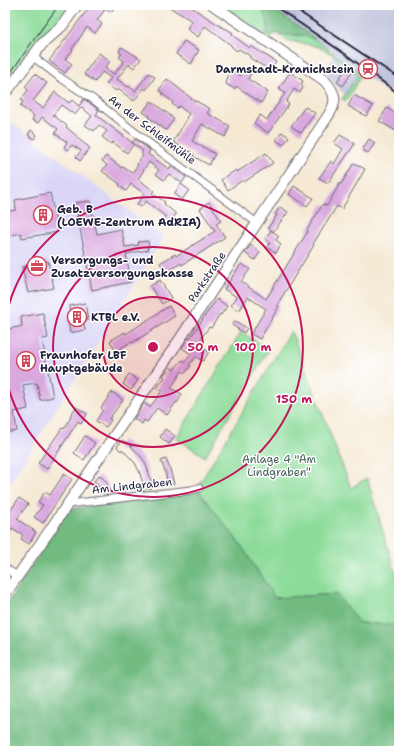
<svg xmlns="http://www.w3.org/2000/svg" width="404" height="756" font-family="'Shantell Sans',sans-serif">
<style>
.built{fill:#dad6f7}
.industrial{fill:#c0c2dd}
.green{fill:#8cdb99;stroke:#577e6a}
.forest{fill:#71bb81;stroke:#4a6e5e}
.building{fill:#d9a8df}
.lines{fill:none;stroke-linecap:round;stroke-linejoin:round}
.street-casing{stroke:#6c6871;stroke-width:9}
.secondary-casing{stroke:#6c6871;stroke-width:12}
.street{stroke:#fff;stroke-width:7}
.secondary{stroke:#fff;stroke-width:10}
.tram{stroke:#22223b;stroke-width:1}
.rail{stroke:#22223b;stroke-width:2}
.ring{fill:none;stroke:#c2185b;stroke-width:2}
.labels{text-anchor:middle;dominant-baseline:central;stroke-width:3;stroke-linejoin:round;paint-order:stroke}
.poi-label{font-size:11px;font-weight:bold;fill:#22223b;stroke:#fff;text-anchor:start}
.street-label{font-size:11px;fill:#22223b;stroke:#fff}
.park-label{font-size:11px;fill:#47635c;stroke:#fff}
.centre{fill:#c2185b;stroke:#fff;stroke-width:2}
.ring-label{font-size:12px;text-anchor:middle;font-weight:bold;fill:#c2185b;stroke:#fff;stroke-width:3;stroke-linejoin:round;paint-order:stroke}
</style>
<rect width="100%" height="100%" fill="#fff"/>
<filter id="ink" filterUnits="userSpaceOnUse"><feTurbulence type="fractalNoise" baseFrequency=".025" numOctaves="2"/><feDisplacementMap in="SourceGraphic" scale="8" xChannelSelector="R" yChannelSelector="G"/><feConvolveMatrix kernelMatrix="1 2 1 2 8 2 1 2 1" color-interpolation-filters="sRGB"/></filter>
<filter id="wash" filterUnits="userSpaceOnUse"><feTurbulence type="fractalNoise" baseFrequency=".012" numOctaves="4" result="noise"/><feDisplacementMap in="SourceGraphic" scale="16" xChannelSelector="R" yChannelSelector="G"/><feGaussianBlur stdDeviation="0.9" result="paint"/><feColorMatrix in="noise" values="0 0 0 0 0 0 0 0 0 0 0 0 0 0 0 0 0 1.4 0 .05"/><feComposite in="paint" operator="in"/></filter>
<g filter="url(#wash)">
<rect width="100%" height="100%" fill="#f5e9d4"/>
<path class="built" d="M5 118 164 237 5 491Z"/>
<g class="industrial">
<path d="M267 5H399V100L353 67 354 65 352 64 351 65 333 52H332L333 50 330 48 329 49 314 39 315 37Z"/>
<path d="M334 57 358 75 346 95 341 91 330 78 323 72Z"/>
</g>
<g class="green">
<path d="M5 5H69L55 24 40 37 34 44 8 80H6Z"/>
<path d="M219 5H265C261 14 267 17 268 25 268 29 267 32 266 36Z"/>
<path d="M275 33 288 35H302L314 39 362 74 346 101 342 99 358 75C348 67 331 52 319 47 311 44 303 44 295 42 288 41 281 37 275 33Z"/>
<path d="M291 331 351 488 367 478 399 585V625L359 623 336 594 275 598 240 544 197 488Z"/>
<path d="M241 332 269 349 205 457 176 438Z"/>
</g>
<g class="forest">
<path d="M265 5H267L315 38 314 39 302 35H288L275 33 271 39 266 36C267 32 268 29 268 25 267 17 261 14 265 5Z"/>
<path d="M198 490 240 544 275 598 336 594 359 623 399 625V751H5V606L69 509Z"/>
</g>
<g id="blocks">
<g class="building">
<path d="M91 5H116L111 12 106 8 97 20 102 24 95 33 87 27 72 49 73 50 65 59 72 64 65 73 49 61Z"/>
<path d="M166 5H188L225 29V28L233 33 232 35 250 48 251 46 276 62 271 70 267 67 266 68 250 58V56L239 49 237 51 231 46V45L205 26 198 37 187 29 192 21Z"/>
<path d="M184 41 199 50 191 64 176 54Z"/>
<path d="M121 47 125 49 141 59 134 68 129 64 117 79 128 87 129 86 135 91 149 73 155 77 146 90 144 88 134 101 118 89 116 91 106 84 111 78 102 72 95 82 84 74 99 53 110 61 105 68 114 74 124 61 119 57 122 54 119 52Z"/>
<path d="M346 68 352 72 343 86 337 82Z"/>
<path d="M230 69 241 76 242 69 251 73 248 79 268 92 261 103 236 86 235 89 226 84Z"/>
<path d="M290 72 303 81 301 85 303 87 300 93 294 89 286 102 289 104 268 133 254 123 260 115 267 120 285 93 279 89Z"/>
<path d="M35 74 47 83 33 101 43 108 55 92 69 103 72 100 79 106 84 99 99 110 96 115 134 144 127 153 113 142 111 144 102 137 107 131 99 125 94 131 85 125 92 116 81 107 75 115 61 105 53 115 67 126 66 127 78 137 77 138 90 148 80 161 76 157 81 151 72 145 68 150 64 147 67 142 55 133 58 129 42 117 38 123 32 120 34 116 20 106 23 102 21 100 28 90 25 87Z"/>
<path d="M167 79 196 102V101L210 109 207 113 230 126 225 137 202 124 192 141 215 154 209 165 193 156 194 154 173 142 187 119 186 118 189 114 179 106 177 108 172 104 173 102 162 94 163 93 159 90Z"/>
<path d="M354 95 373 106 366 116 348 106Z"/>
<path d="M151 101 171 116V117L174 119 166 130 148 117 149 116 143 112Z"/>
<path d="M305 107 315 113 301 133 291 126Z"/>
<path d="M387 108 399 116V127L396 131 379 121Z"/>
<path d="M31 130 37 135 34 139 28 135Z"/>
<path d="M282 132 289 137 283 145 276 140Z"/>
<path d="M340 135 354 143V145L328 183 319 178 331 161 334 164 343 149 334 143Z"/>
<path d="M135 139 150 150 148 154 169 169 171 166 186 177 182 183 169 174 164 180 156 174 159 170 149 162 138 179 154 191 152 193 165 202 164 204 176 214 166 227 161 223 166 217 146 201 141 207 137 204 145 194 131 184 126 191 119 185 120 184 102 171 107 165 102 161 106 156 122 168 123 167 132 173 138 165 137 164 143 155 141 153 143 151 132 143Z"/>
<path d="M369 139 375 143 368 153 362 150Z"/>
<path d="M266 153 273 163 244 182 243 180 228 190 221 180 236 170 237 172Z"/>
<path d="M354 163 365 169 342 209 337 206 313 244 314 245 277 305 279 306 260 339 251 334 266 309 248 297 239 311 231 305 237 297 224 289 241 264 250 269 241 282 266 299 308 231 307 230 323 204 327 206 340 183 341 184Z"/>
<path d="M181 184 189 190 182 200 174 194Z"/>
<path d="M294 186 313 198 307 206 289 194Z"/>
<path d="M50 193 58 232 22 238 21 233 5 237V212L16 210 15 200Z"/>
<path d="M90 201 97 234 121 229 125 247 139 245 138 242 148 241 149 247H147L148 250 126 254 131 282 92 290 75 203Z"/>
<path d="M209 202 221 221 216 224 225 237 182 265 181 263 166 273 160 263 175 254 176 256 215 231 200 209Z"/>
<path d="M280 207 288 212 273 232 268 228 277 215 275 214Z"/>
<path d="M271 230 279 236 276 240 281 244 276 253 267 247 270 243 265 239Z"/>
<path d="M251 245 260 252 255 260 245 253Z"/>
<path d="M48 261 54 288 28 293 22 267Z"/>
<path d="M160 280 171 298 162 304 150 286Z"/>
<path d="M217 299 227 306 221 315 220 314 211 328 209 327 197 344 209 352 203 361 196 357 189 365 191 366 185 373 182 371 171 388 182 394 177 403 176 402 167 415 157 408 147 422 144 420 142 424 134 419 144 403 150 407 162 391 157 388 165 377 163 376 170 367 174 370 182 360 185 362 191 354 182 348 188 338 189 339 199 325 206 314Z"/>
<path d="M85 303 88 320H83L85 330 70 333 67 314 70 313 69 306Z"/>
<path d="M169 306 175 316 132 343 131 342 116 351 110 341 125 332 126 334Z"/>
<path d="M43 313 48 338 42 339 53 397 40 400 37 383 23 385 28 409 14 412 17 431 5 433V330L22 326 21 317Z"/>
<path d="M235 321 247 328 244 333 232 325Z"/>
<path d="M129 374 138 380 131 390 123 384Z"/>
<path d="M112 392 123 400 109 419 111 420 106 427 96 421 103 410 101 408Z"/>
<path d="M76 407 87 414 81 424 78 421 47 469 38 463 62 428 64 429 71 417 70 416Z"/>
<path d="M165 429 175 436 169 444 160 437Z"/>
<path d="M85 436 95 443 84 460 74 453Z"/>
<path d="M122 440 127 443V442L132 447 143 459 146 465 150 477 152 488 143 489 142 483H143L139 471 135 463 122 449 121 451 117 447Z"/>
<path d="M166 459 170 469 174 484 168 485 165 471 161 461Z"/>
<path d="M64 474 72 479 43 523 34 517 43 505 38 502 45 492 50 495Z"/>
<path d="M99 475 102 477 107 483 110 493 103 494 102 491H100V490L97 488V483L94 481Z"/>
<path d="M19 498 28 504 17 519 36 532 29 544 21 539 23 535 12 528 10 531 5 528V512L8 514Z"/>
</g>
</g>
</g>
<g filter="url(#ink)">
<use href="#blocks" fill-opacity="0" stroke="#6c6871" stroke-width="1"/>
<g class="lines">
<defs>
<g id="street">
<path d="M32 56 58 76 94 100 146 141 257 223"/>
<path d="M68 504 191 490 199 488"/>
<path d="M5 568 17 576"/>
</g>
<g id="secondary">
<path d="M5 88 8 90 42 44 62 26 77 5"/>
<path d="M5 594 48 533 176 345 326 119C337 103 338 95 324 80L213 5"/>
</g>
</defs>
<use href="#street" class="street-casing"/>
<use href="#secondary" class="secondary-casing"/>
<use href="#street" class="street"/>
<use href="#secondary" class="secondary"/>
<path class="tram" d="M5 81 30 45 59 5"/>
<g class="rail">
<path d="M273 5 345 54 399 94"/>
<path d="M289 5 399 78"/>
</g>
</g>
</g>
<circle cx="153" cy="347" r="50" fill="#c2185b" fill-opacity=".12"/>
<g class="ring">
<circle cx="153" cy="347" r="50"/>
<circle cx="153" cy="347" r="100"/>
<path d="M5 322A150 150 0 1 1 5 372"/>
</g>
<defs>
<symbol id="station-ring" viewBox="-11 -11 22 22"><circle r="9.5" fill="#fff" stroke="#d1495b" stroke-width="1.5"/><path d="M-3-6H3Q5-6 5-4V2Q5 4 3 4L4.5 6H3L1.5 4h-3L-3 6H-4.5L-3 4Q-5 4-5 2V-4Q-5-6-3-6ZM-3.5-4v3h7v-3ZM-3.5 1v1.5H-2V1ZM2 1v1.5H3.5V1Z" fill="#d1495b"/></symbol>
<symbol id="building-ring" viewBox="-11 -11 22 22"><circle r="9.5" fill="#fff" stroke="#d1495b" stroke-width="1.5"/><path d="M-4-6H4V6H1V3H-1V6H-4ZM-2.5-4.3h1.7v1.8h-1.7ZM.8-4.3h1.7v1.8H.8ZM-2.5-1h1.7V.8h-1.7ZM.8-1h1.7V.8H.8Z" fill="#d1495b"/></symbol>
<symbol id="office-ring" viewBox="-11 -11 22 22"><circle r="9.5" fill="#fff" stroke="#d1495b" stroke-width="1.5"/><path d="M-6-3h4V-5.5h4V-3h4V5H-6ZM-1-4.5V-3h2v-1.5ZM-6 0V1H6V0Z" fill="#d1495b"/></symbol>
</defs>
<g fill-rule="evenodd">
<use href="#station-ring" x="357" y="58" width="22" height="22"/>
<use href="#building-ring" x="32" y="204" width="22" height="22"/>
<use href="#office-ring" x="26" y="255" width="22" height="22"/>
<use href="#building-ring" x="66" y="306" width="22" height="22"/>
<use href="#building-ring" x="15" y="350" width="22" height="22"/>
</g>
<g class="labels">
<g class="poi-label">
<text x="354" y="69" text-anchor="end">Darmstadt-Kranichstein</text>
<text x="57" y="209">Geb. B<tspan x="57" dy="13">(LOEWE-Zentrum AdRIA)</tspan></text>
<text x="51" y="260">Versorgungs- und<tspan x="51" dy="13">Zusatzversorgungskasse</tspan></text>
<text x="91" y="317">KTBL e.V.</text>
<text x="40" y="355">Fraunhofer LBF<tspan x="40" dy="13">Hauptgebäude</tspan></text>
</g>
<g class="street-label">
<text transform="translate(152 130) rotate(37)">An der Schleifmühle</text>
<text transform="translate(207 277) rotate(-56)">Parkstraße</text>
<text transform="translate(132 486) rotate(-6)">Am Lindgraben</text>
</g>
<g class="park-label">
<text x="279" y="459">Anlage 4 "Am<tspan x="279" dy="13">Lindgraben"</tspan></text>
</g>
</g>
<circle cx="153" cy="347" r="6" class="centre"/>
<g class="ring-label">
<text x="203" y="351">50 m</text>
<text x="253" y="351">100 m</text>
<text x="294" y="403">150 m</text>
</g>
<rect width="404" height="756" fill="none" stroke="#fff" stroke-width="20"/>
</svg>
